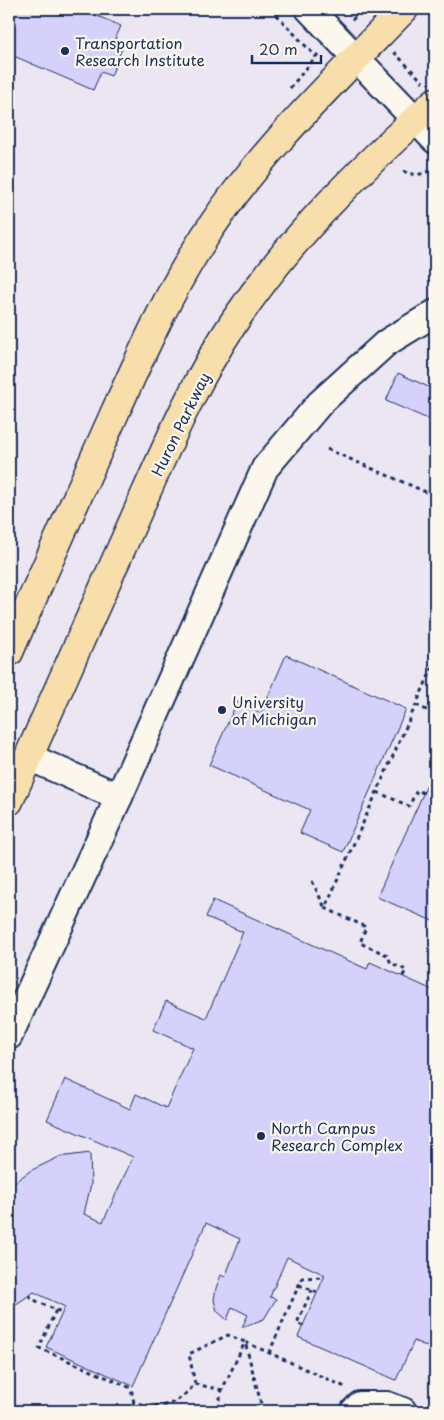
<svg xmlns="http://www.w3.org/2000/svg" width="444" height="1420" font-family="'Playpen Sans',sans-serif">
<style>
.built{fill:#ebe6f2}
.building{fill:#d6d1fa;stroke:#1b2f5e}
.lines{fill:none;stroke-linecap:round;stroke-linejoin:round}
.minor-casing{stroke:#1b2f5e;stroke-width:30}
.major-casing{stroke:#1b2f5e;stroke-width:31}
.path{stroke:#1b2f5e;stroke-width:3;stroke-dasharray:4 4;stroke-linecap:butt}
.minor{stroke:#fbf7ec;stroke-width:26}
.major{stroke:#f8deab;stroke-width:28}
.poi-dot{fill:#1b2f5e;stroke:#fbf7ec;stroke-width:2}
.labels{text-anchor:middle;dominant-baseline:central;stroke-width:4.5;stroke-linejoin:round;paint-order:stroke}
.poi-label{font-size:15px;fill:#1b2f5e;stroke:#fbf7ec;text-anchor:start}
.street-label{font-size:15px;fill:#1b2f5e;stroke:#fbf7ec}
</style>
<rect width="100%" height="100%" fill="#f4efef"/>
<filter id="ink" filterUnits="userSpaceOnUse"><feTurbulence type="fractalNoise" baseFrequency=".02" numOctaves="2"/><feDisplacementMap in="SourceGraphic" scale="10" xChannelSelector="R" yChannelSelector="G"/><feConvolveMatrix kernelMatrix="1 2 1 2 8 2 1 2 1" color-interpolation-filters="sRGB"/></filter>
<g filter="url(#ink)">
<rect class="built" x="9" y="9" width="426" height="1402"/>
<g class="building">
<path d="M9 9H81L121 26 113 44 122 48 111 76 101 72 93 90 9 54Z"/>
<path d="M398 373 435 390V422L386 401Z"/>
<path d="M286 655 406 709 343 852 300 833 310 810 209 765 237 702 261 713Z"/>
<path d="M435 767V922L377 897Z"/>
<path d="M213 900 367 969 370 962 435 991V1350L414 1341 396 1380 298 1337 325 1275 287 1257 270 1297 276 1299 264 1319 242 1327 248 1315 232 1307 227 1320 217 1311 214 1300 216 1288 221 1275 225 1277 240 1239 206 1223 133 1386 46 1347 65 1307 34 1292 9 1309V1186L30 1171 59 1157 90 1153 91 1184 84 1214 103 1222 133 1157 47 1120 65 1079 130 1109 136 1094 166 1108 193 1048 153 1030 166 1001 206 1018 243 932 206 917Z"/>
</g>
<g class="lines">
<defs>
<g id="minor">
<path d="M309 9 435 140"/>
<path d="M29 757 119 797"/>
<path d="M9 1036 119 797 265 468 320 403 386 343 435 313"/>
<path d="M354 1411 360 1405H387L403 1411"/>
</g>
<g id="major">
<path d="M9 652C44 571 80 490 116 410 141 356 165 300 197 249 253 158 330 85 404 9"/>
<path d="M9 801C53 702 96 603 141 504 169 441 197 377 236 319 293 235 360 169 435 102"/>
</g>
</defs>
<use href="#minor" class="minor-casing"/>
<use href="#major" class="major-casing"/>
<g class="path">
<path d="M271 9 316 57"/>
<path d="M349 9 356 16"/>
<path d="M352 20 363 9"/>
<path d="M394 52 423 82"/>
<path d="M290 88 318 54"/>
<path d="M403 171C416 177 423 174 435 169"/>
<path d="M327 449 435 496"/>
<path d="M416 705 435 714"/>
<path d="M377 792 409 806 417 790 424 793"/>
<path d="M312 881 325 908"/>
<path d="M403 976 406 970 391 963 387 955 360 943 366 927 325 908 435 662"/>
<path d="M299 1285 317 1292"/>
<path d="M29 1295 32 1299 56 1310 39 1348 131 1388 134 1403"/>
<path d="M56 1310 62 1312"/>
<path d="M303 1326 297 1323 312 1290"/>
<path d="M269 1353 302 1278 324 1277"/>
<path d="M195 1384 189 1354 228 1335 245 1342 222 1390 217 1411"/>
<path d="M195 1384 222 1390"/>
<path d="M126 1411 134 1403C165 1408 173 1408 195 1384"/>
<path d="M263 1411 245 1342 345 1387"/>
</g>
<use href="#minor" class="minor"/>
<use href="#major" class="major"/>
</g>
</g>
<g class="poi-dot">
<circle cx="65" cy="51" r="5"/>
<circle cx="222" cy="710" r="5"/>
<circle cx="261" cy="1136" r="5"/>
</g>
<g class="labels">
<g class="poi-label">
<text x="75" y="42">Transportation<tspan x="75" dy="17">Research Institute</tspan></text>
<text x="232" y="701">University<tspan x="232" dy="17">of Michigan</tspan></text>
<text x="271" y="1127">North Campus<tspan x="271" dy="17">Research Complex</tspan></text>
</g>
<g class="street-label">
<text transform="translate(180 424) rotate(-64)">Huron Parkway</text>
</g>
</g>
<rect width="444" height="1420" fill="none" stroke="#fbf7ec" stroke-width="30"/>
<rect x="15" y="15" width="414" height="1390" fill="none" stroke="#1b2f5e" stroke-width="2" filter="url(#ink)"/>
<path d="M252 55v8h69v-8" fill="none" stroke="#1b2f5e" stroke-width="2.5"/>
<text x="259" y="55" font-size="15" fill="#1b2f5e" stroke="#fbf7ec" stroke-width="4" paint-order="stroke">20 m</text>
</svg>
